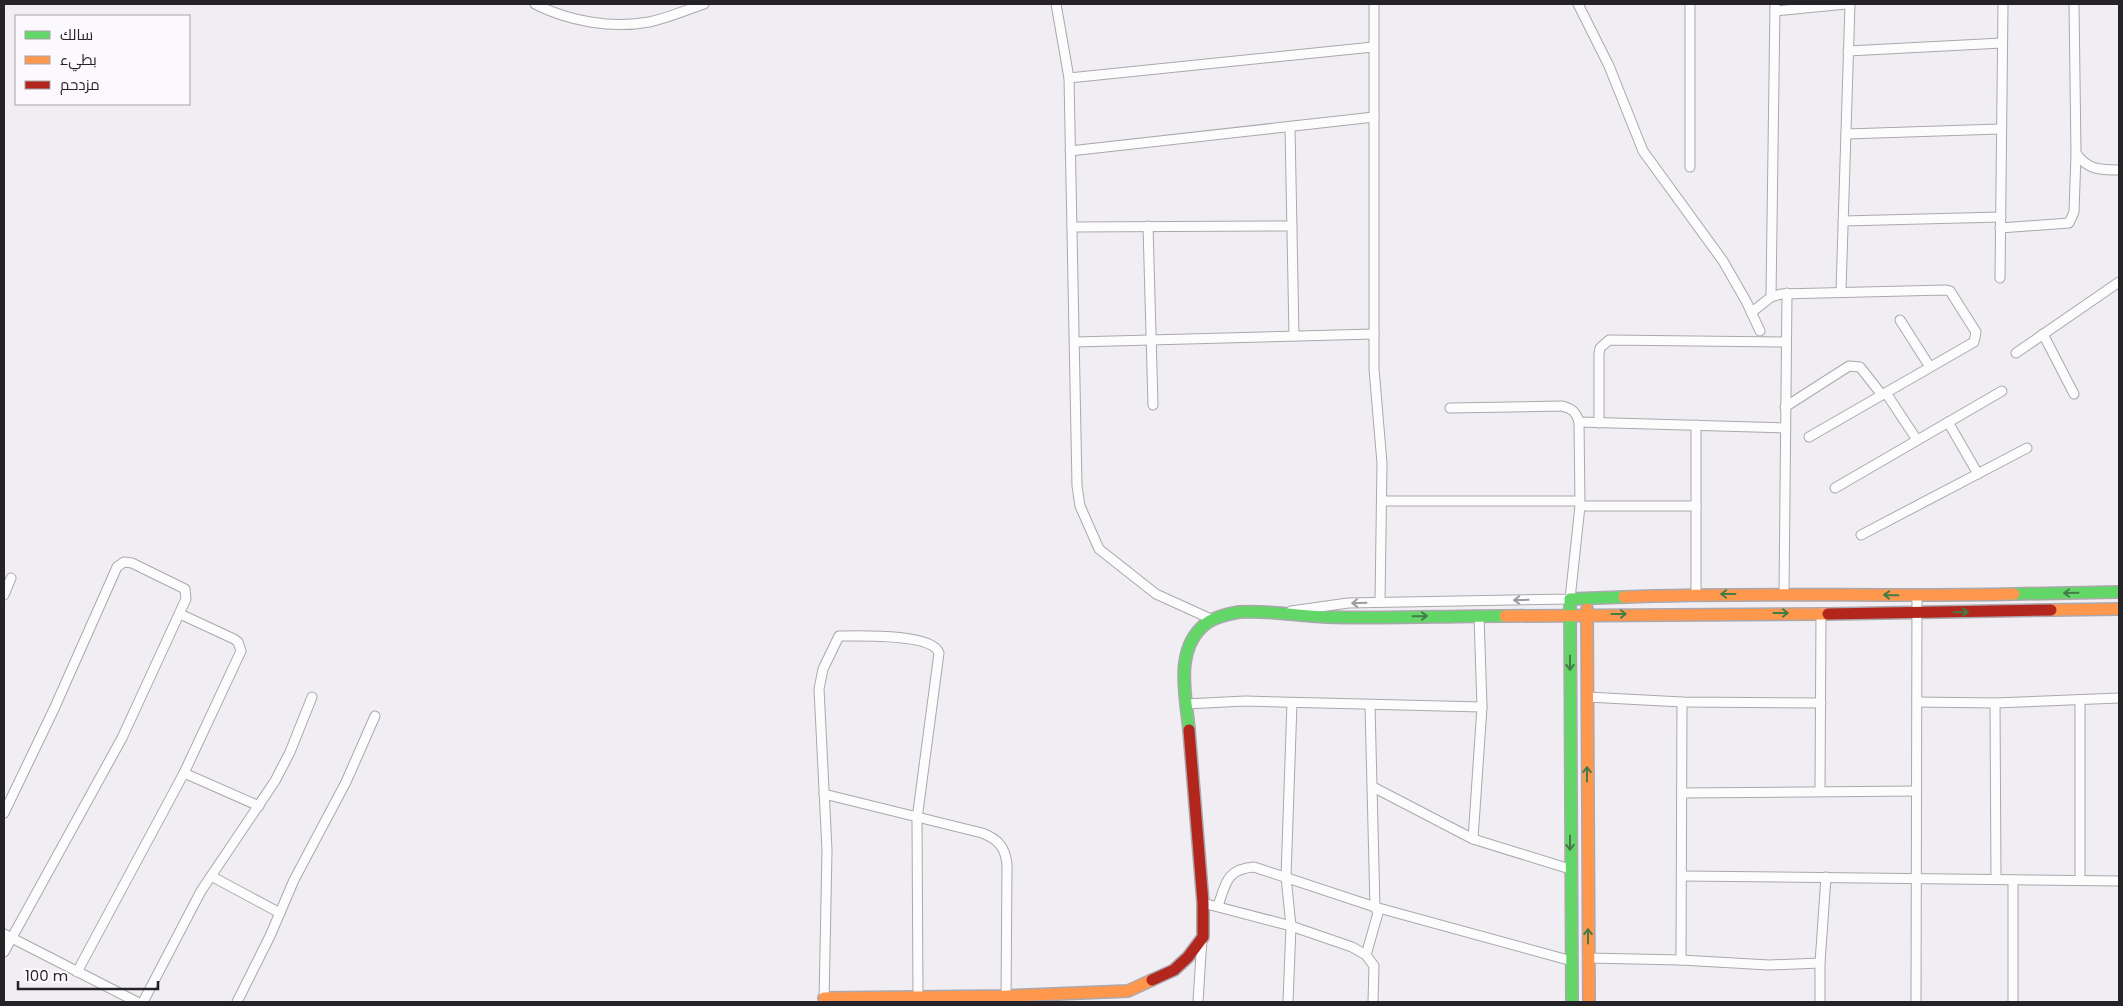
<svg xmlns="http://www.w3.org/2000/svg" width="2123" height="1006" font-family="Poppins,Cairo,sans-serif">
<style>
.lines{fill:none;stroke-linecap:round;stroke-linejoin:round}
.street-casing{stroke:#aba8ad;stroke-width:11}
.fast-casing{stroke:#aba8ad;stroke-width:14}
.slow-casing{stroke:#aba8ad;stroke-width:14}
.jam-casing{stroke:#aba8ad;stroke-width:14}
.street{stroke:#fdfcfd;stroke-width:9}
.fast{stroke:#63d668;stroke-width:11}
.slow{stroke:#ff974d;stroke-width:11}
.jam{stroke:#b3261e;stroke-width:11}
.oneway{stroke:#447c48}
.oneway2{stroke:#9c9a9d}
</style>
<rect width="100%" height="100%" fill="#f0edf3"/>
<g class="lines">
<defs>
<g id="street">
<path d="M535 4C568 21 612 29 649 22 668 18 686 10 704 4"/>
<path d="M1056 4 1069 78 1077 486 1080 506 1099 549 1156 594 1211 619"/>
<path d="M1374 4V369L1382 463 1380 602"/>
<path d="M1578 4 1609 66 1643 151 1723 261 1746 301 1760 331"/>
<path d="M1690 4V167"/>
<path d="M2074 4 2076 153C2087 170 2101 170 2119 170"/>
<path d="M1775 11 1846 4"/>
<path d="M1848 51 2002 43"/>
<path d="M1069 78 1373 47"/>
<path d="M1290 127 1294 336"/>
<path d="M1846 134 2000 129"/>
<path d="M1070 151 1374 117"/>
<path d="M1843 221 2001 217"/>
<path d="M1148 226 1153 405"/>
<path d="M1072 227 1292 226"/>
<path d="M2000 228 2069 223 2074 212 2076 154"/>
<path d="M2000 278 2003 4"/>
<path d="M1841 291 1850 4"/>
<path d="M1771 297 1775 4"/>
<path d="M1752 312 1771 297 1781 294 1946 290 1950 291 1976 332 1974 342 1809 437"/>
<path d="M1900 320 1930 367"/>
<path d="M2043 334 2074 394"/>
<path d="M1075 342 1374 334"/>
<path d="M2016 353 2119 282"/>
<path d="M1886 393 1917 440"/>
<path d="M1785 407 1849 366 1860 367 1882 395"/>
<path d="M1579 422 1785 428"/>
<path d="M1948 422 1978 474"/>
<path d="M1599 423V354L1600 348 1609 340 1786 342"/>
<path d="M1835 488 2002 391"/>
<path d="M1382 501H1579"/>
<path d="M1580 506H1696"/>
<path d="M1861 535 2027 448"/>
<path d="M1696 594V425"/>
<path d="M1784 594 1787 293"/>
<path d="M4 595 11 578"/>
<path d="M1291 611 1348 603 1570 599 1580 506 1579 422C1576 412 1572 408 1561 406L1450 408"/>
<path d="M1587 697 1682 702 1821 703"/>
<path d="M2080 701V880"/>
<path d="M1917 702 1995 703 2119 698"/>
<path d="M1995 703 1996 879"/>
<path d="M1186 704 1245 701 1482 707"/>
<path d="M184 773 259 806"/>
<path d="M1373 787 1473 839 1570 869"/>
<path d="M1820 790 1821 613"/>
<path d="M1682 793 1916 791"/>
<path d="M824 794 982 833C998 839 1005 847 1007 864L1006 1002"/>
<path d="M4 813 54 709 117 567 124 562 132 563 185 589 186 599 122 738 4 952"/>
<path d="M1473 839 1482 707 1479 616"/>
<path d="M211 876 280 913"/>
<path d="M1682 876 2119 881"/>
<path d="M2013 880V1002"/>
<path d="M1203 903 1291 926 1352 947 1366 955 1374 966 1373 1002"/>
<path d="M1218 906C1226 882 1227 869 1254 867L1375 907 1572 961"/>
<path d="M4 934 137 1002"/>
<path d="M1366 955 1378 913 1375 907 1370 706"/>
<path d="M1588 958 1681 960 1769 965 1820 963"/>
<path d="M1681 960 1682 702"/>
<path d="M77 972 184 773 241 651 238 642 234 639 180 614"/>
<path d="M143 1002 201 891 275 781 290 752 312 697"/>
<path d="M237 1002 270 936 294 880 346 782 375 716"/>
<path d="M824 1002 827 850 819 689 823 669 839 636C858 636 932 633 939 653L917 819 918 997"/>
<path d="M1198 1002 1202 938"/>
<path d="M1288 1002 1291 926 1286 877 1292 703"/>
<path d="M1820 1002V963L1826 877"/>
<path d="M1916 1002 1917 596"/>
</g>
<g id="fast">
<path d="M2014 594 2119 592"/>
<path d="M1189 730C1186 697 1175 654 1201 628 1210 618 1227 614 1239 612 1268 610 1297 616 1326 617 1386 619 1445 616 1505 616"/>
<path d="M1572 1002 1570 599 1624 597"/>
</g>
<g id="slow">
<path d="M1624 597C1754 592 1884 597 2014 594"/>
<path d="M1587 609 1589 1002"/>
<path d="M2051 610 2119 609"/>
<path d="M1505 616 1828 614"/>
<path d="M824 998 1007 996 1128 991 1152 980"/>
</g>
<g id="jam">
<path d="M1828 614 2051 610"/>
<path d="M1152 980 1174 970 1188 957 1203 937V903L1189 730"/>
</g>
</defs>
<use href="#street" class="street-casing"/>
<use href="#fast" class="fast-casing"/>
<use href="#slow" class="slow-casing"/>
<use href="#jam" class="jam-casing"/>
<use href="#street" class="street"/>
<use href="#fast" class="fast"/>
<use href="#slow" class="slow"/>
<use href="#jam" class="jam"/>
</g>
<defs><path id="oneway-shaft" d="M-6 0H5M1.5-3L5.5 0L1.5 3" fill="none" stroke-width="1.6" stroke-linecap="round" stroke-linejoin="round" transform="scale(1.25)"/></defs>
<g class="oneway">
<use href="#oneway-shaft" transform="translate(2071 593) rotate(179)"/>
<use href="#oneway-shaft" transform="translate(1728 594) rotate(-180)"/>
<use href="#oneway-shaft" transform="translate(1891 595) rotate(-179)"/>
<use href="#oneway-shaft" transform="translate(1961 612) rotate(-1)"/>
<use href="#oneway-shaft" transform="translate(1781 613)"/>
<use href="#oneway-shaft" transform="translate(1619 614)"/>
<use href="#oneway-shaft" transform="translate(1420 616) rotate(-1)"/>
<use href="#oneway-shaft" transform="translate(1570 663) rotate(90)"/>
<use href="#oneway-shaft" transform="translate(1587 774) rotate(-90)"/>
<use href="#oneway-shaft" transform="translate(1570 843) rotate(90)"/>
<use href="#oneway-shaft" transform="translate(1588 936) rotate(-90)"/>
</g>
<g class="oneway2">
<use href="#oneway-shaft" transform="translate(1521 600) rotate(179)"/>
<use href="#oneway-shaft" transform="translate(1359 603) rotate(178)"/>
</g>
<rect width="2123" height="1006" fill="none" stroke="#252328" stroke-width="10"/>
<rect x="15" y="15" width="175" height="90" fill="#fbf9fe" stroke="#a5a3a8"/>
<rect x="25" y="31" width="25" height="8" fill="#63d668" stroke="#a5a3a8"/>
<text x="60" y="40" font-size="15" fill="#252328">سالك</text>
<rect x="25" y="56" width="25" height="8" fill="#ff974d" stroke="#a5a3a8"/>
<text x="60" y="65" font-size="15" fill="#252328">بطيء</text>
<rect x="25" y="81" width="25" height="8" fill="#b3261e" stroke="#a5a3a8"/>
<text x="60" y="90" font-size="15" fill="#252328">مزدحم</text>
<path d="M18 981v8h140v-8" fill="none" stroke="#252328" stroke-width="2.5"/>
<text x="25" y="981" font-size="15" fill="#252328" stroke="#fbf9fe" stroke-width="4" paint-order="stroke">100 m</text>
</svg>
